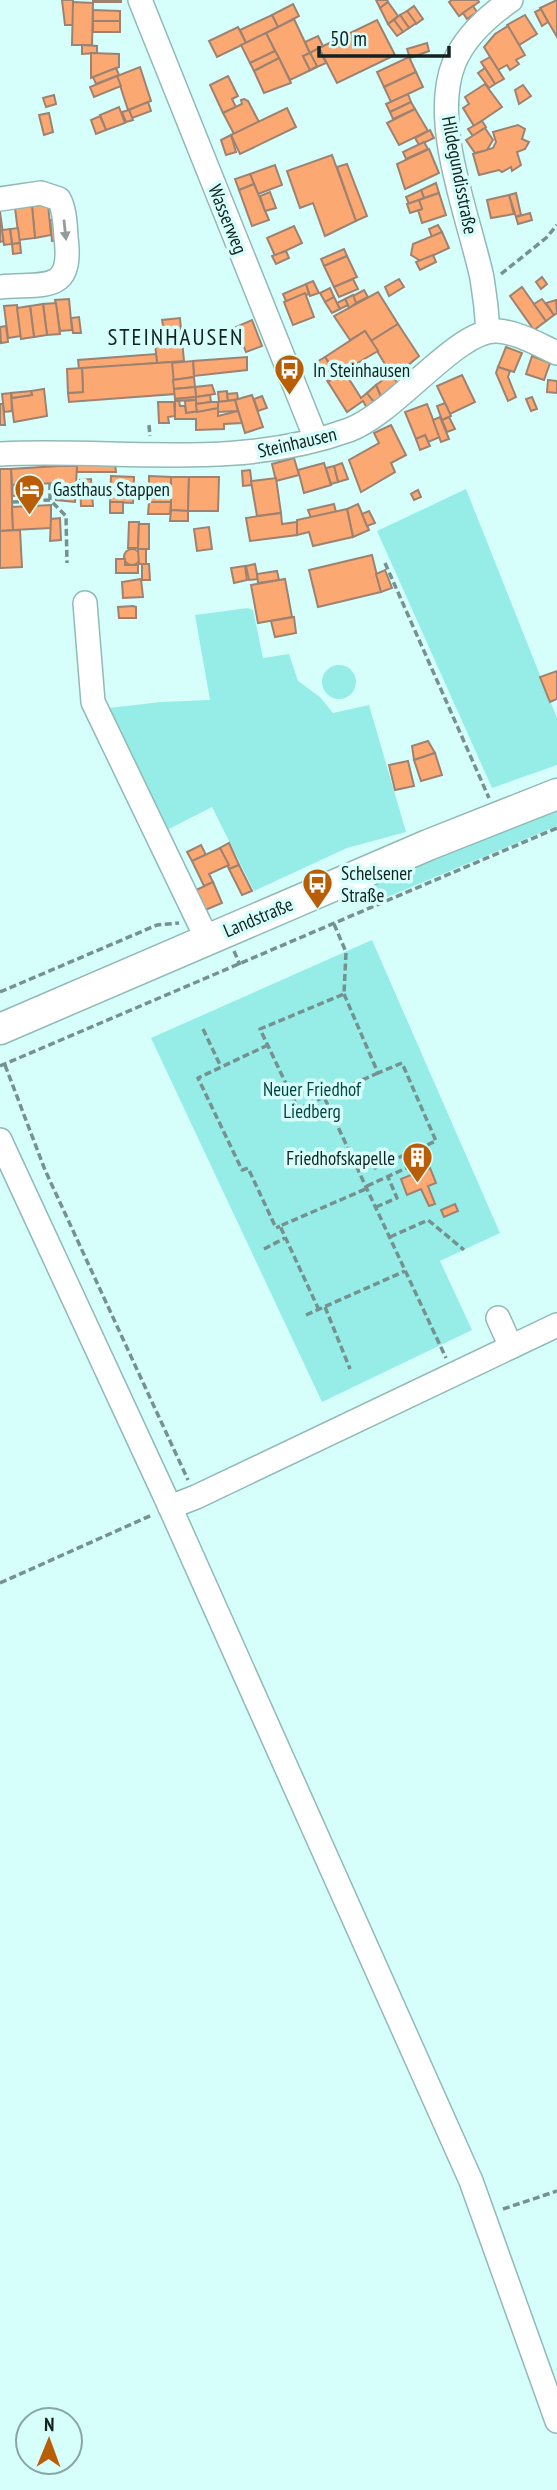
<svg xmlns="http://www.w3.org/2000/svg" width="557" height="2490" font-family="'PT Sans Narrow',sans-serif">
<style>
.green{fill:#96ede8}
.building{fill:#fba873;stroke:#9e8271;stroke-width:2}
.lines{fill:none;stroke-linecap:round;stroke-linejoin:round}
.minor-casing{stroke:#91b9b6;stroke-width:26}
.major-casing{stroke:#91b9b6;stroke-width:33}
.path{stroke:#759290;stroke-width:3.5;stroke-dasharray:7 3.5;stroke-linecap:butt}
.minor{stroke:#fff;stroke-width:23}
.major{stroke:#fff;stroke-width:30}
.oneway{fill:#949c9b}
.labels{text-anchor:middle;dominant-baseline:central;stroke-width:7;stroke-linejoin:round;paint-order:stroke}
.street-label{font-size:19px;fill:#122221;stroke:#d6fffc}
.poi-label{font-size:19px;fill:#122221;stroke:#d6fffc;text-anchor:start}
.park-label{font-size:19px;fill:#034543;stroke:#d6fffc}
.quarter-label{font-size:23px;letter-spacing:2px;fill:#122221;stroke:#d6fffc}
</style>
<rect width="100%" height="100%" fill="#d6fffc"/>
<g class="green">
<path d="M466 489 557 718V765L492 788 377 531Z"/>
<path d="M248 608 253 610 263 658 289 654 298 681 320 697 333 713 369 705 406 832 347 848 254 891 212 807 159 834 100 709 161 702 210 700 195 615Z"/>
<circle cx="339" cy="682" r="17"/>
<path d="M557 802V826L373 903 365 881Z"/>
<path d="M372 940 500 1233 440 1261 472 1330 322 1402 151 1038Z"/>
</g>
<g class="building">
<path d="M62 0H73V25H65Z"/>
<rect x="93" y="0" width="28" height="2"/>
<path d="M376 0H387L388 2 380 8Z"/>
<path d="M452 0H478L479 2 459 16 449 2Z"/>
<path d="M557 0V37L540 8Z"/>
<path d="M73 2 93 3 92 45H72Z"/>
<path d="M388 2 398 16 388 24 380 8Z"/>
<path d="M293 4 299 16 278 27 272 15Z"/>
<path d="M414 6 423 19 416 24 407 11Z"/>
<path d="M473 6 477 12 467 19 463 13Z"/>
<path d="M541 9 548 22 542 26 535 12Z"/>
<path d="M93 10 120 11V21H93Z"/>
<path d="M407 11 416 23 409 28 400 15Z"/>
<path d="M272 15 278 27 246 43 240 30Z"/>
<path d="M400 15 409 28 403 32 394 20Z"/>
<path d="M525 15 537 34 519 45 507 25Z"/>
<path d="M294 19 310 53 303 56 310 70 317 67 290 80 266 33Z"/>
<path d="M377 20 395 55 337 83 319 48Z"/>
<path d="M394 20 403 32 397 36 388 24Z"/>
<rect x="93" y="21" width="27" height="11"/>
<path d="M508 26 525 55 516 60 519 64 510 70 507 65 498 70 484 47 495 34Z"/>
<path d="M238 27 246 43 217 57 209 41Z"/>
<path d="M266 33 275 51 250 63 241 45Z"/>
<path d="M318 36 323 46 310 53 305 42Z"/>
<path d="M427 43 429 51 410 58 407 49Z"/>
<path d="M82 45 97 46V53L82 54Z"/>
<path d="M319 48 326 63 317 67 310 53Z"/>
<path d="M275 51 279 58 254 71 250 63Z"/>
<path d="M91 53 119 54V67L91 78Z"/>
<path d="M310 53 317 66 310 70 303 56Z"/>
<path d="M409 57 416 72 384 87 377 72Z"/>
<path d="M490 57 504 79 495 84 481 62Z"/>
<path d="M279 58 291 83 264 93 254 71Z"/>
<path d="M140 67 151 101 128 110 117 76Z"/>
<path d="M116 68 119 75 96 84 93 77Z"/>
<path d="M485 68 495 84 489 88 478 73Z"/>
<path d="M416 72 423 87 391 102 384 87Z"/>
<path d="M117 76 121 86 94 97 90 87Z"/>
<path d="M228 76 238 96 232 99 236 107 223 113 210 85Z"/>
<path d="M485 84 502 107 474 126 463 108 469 104 465 97Z"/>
<path d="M523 85 531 96 519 104 515 90Z"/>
<path d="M408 94 411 102 390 112 386 104Z"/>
<path d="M54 95 56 104 46 107 43 98Z"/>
<path d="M244 99 248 101 259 122 234 134 223 113 242 104 241 100Z"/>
<path d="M148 102 151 111 132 118 129 110Z"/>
<path d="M411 102 415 109 393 119 390 112Z"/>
<path d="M119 107 125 123 106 130 100 115Z"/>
<path d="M287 108 296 127 240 154 231 135Z"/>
<path d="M415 109 428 131 399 145 387 123Z"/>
<path d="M129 110 133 120 126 122 122 112Z"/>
<path d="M49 113 53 132 44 135 39 115Z"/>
<path d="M100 116 106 130 96 134 91 120Z"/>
<path d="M482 121 486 127 473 136 468 129Z"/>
<path d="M518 125 525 129 522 139 529 142 525 149 517 152 521 165 512 171 511 167 502 172 499 170 479 175 473 154 493 148 496 142 493 132Z"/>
<path d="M485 128 493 140 487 150 475 153 466 140Z"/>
<path d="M430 130 434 138 419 145 415 138Z"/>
<path d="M231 135 236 152 226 155 221 140Z"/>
<path d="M424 142 428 149 406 159 403 152Z"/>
<path d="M429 149 439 173 405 189 397 164Z"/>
<path d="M332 155 356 221 325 236 313 203 300 208 287 171Z"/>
<path d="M347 164 367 216 356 221 337 167Z"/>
<path d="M275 165 282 185 258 194 250 174Z"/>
<path d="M250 174 254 184 239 190 235 179Z"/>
<path d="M436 183 439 193 424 198 421 190Z"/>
<path d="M254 184 269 220 252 226 239 190Z"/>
<path d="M421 190 424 198 409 204 406 197Z"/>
<path d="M270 192 276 208 265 211 260 196Z"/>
<path d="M439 193 446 215 422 223 418 210 422 209 419 200Z"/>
<path d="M516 193 521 215 516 217 509 195Z"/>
<path d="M509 195 514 214 491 218 487 200Z"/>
<path d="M419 200 422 209 410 213 407 204Z"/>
<path d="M48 204 51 235 35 238 32 206Z"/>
<path d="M32 206 35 238 19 240 15 208Z"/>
<path d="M0 212 4 241 0 242Z"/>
<path d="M530 213 532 220 518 224 516 217Z"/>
<path d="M57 219 60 240 52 241 50 220Z"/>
<path d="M438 225 442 232 432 237 429 229Z"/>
<path d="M294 226 302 243 275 256 267 238Z"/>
<path d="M18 228 20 243 12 244 10 229Z"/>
<path d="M10 229 12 244 4 245 2 230Z"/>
<path d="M442 232 449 248 421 261 411 255 413 244Z"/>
<path d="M20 243 21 253 13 254 12 244Z"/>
<path d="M344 249 347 256 324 266 321 259Z"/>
<path d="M286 251 289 258 276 264 272 256Z"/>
<path d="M433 255 436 262 420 270 416 262Z"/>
<path d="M347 256 357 277 334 287 324 266Z"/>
<path d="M542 277 547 284 541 289 536 282Z"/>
<path d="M353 279 358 289 339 297 334 287Z"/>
<path d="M399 279 404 287 389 296 385 287Z"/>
<path d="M313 281 319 293 310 296 306 284Z"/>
<path d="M306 284 309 294 286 301 283 294Z"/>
<path d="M522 287 546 321 534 330 510 296Z"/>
<path d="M330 288 334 297 325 302 320 293Z"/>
<path d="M364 290 368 297 356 303 353 296Z"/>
<path d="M378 292 398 324 371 341 365 331 350 340 334 316Z"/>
<path d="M305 293 314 317 293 325 284 302Z"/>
<path d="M353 295 356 303 349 308 345 299Z"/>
<path d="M334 297 340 309 332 313 325 302Z"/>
<path d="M69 299 72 330 60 331 55 300Z"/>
<path d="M345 299 348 305 340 309 337 303Z"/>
<path d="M542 299 554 315 546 321 534 304Z"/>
<path d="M556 300 557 313 554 315 546 303Z"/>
<path d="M56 303 60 334 47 335 43 304Z"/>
<path d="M43 304 47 335 34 337 30 306Z"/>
<path d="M17 305 21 336 8 338 4 306Z"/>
<path d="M30 306 34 337 21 339 17 308Z"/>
<path d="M79 317 81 333H73L71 318Z"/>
<path d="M180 318 184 361 157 363 154 333 164 331 162 320Z"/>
<path d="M252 320 262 346 246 352 236 327Z"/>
<path d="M398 324 419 356 394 377 397 383 381 397 376 385 391 374 371 341Z"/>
<path d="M6 326 8 342 1 343 0 327Z"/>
<path d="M365 331 378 351 337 375 325 357Z"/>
<path d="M506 347 522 353 514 372 498 367Z"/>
<path d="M156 354 157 363 79 369 78 360Z"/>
<path d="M532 356 550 363 544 380 526 374Z"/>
<path d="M247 357V370L194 376 193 361Z"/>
<path d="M325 357 337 376 328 382 315 363Z"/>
<path d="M193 361 194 377 173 380 171 363Z"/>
<path d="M172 362 175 394 69 402 68 393 83 392 82 368Z"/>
<path d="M498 367 510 371 508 377 516 397 508 401 496 373Z"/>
<path d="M82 368 83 392 68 393 67 369Z"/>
<path d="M344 371 361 398 367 393 374 402 367 408 363 401 347 412 328 382Z"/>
<path d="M462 375 475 402 450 414 437 386Z"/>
<path d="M194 377 195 387 174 389 173 380Z"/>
<path d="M548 380 557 381V393L547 392Z"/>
<path d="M212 385 215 394 196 397 195 387Z"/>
<path d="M376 385 381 397 374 402 367 393Z"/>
<path d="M195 387 196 397 175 399 174 389Z"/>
<path d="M44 389 47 416 14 422 11 398 32 395 31 391Z"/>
<path d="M31 391 32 395 12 398 11 393Z"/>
<path d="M227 391 228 401 219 402 218 392Z"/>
<path d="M11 393 12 411 4 412 2 394Z"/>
<path d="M237 393 238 399 228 401 227 394Z"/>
<path d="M210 395 211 402 196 404V397Z"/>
<path d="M252 395 263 427 245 433 235 400Z"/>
<path d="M262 396 267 408 258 411 254 399Z"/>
<path d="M196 397V400L175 401V399Z"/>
<path d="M532 397 537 409 531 411 526 399Z"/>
<path d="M196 400 197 412 186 413 185 401Z"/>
<path d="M235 400 238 411 218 412V402Z"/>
<path d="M175 401H179L180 406H185L186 413 218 408V416L238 411 242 423 224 424V429L196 430V419H175Z"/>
<path d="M158 402H174L175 416 168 417 169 423H159Z"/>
<path d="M211 402H218V408L197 412 196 404Z"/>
<path d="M445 403 451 416 442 420 437 406Z"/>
<path d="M0 404H3L5 425H0Z"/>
<path d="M427 404 440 437 428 442 425 435 416 439 405 412Z"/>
<path d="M440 417 449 439 441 442 433 420Z"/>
<path d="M449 417 455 429 447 432 442 420Z"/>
<path d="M391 425 406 455 391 463 395 472 361 492 349 460 379 443 374 433Z"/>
<path d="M425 435 430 446 420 450 416 439Z"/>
<path d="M294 458 299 475 276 481 272 464Z"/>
<path d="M77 462 115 463 116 472H76Z"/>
<path d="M324 463 331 485 304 493 298 470Z"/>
<path d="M342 463 348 479 338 482 334 466Z"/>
<path d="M58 466H77L75 502 56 500 57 483 12 485 11 469Z"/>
<path d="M334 466 338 482 331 484 326 468Z"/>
<path d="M0 469H11L13 530 0 531Z"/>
<path d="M250 470 252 485 243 486 242 471Z"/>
<path d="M111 476 134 477 133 503 110 502Z"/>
<path d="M149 476 171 477V502H149Z"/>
<path d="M171 477H189L188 511 171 510Z"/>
<path d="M189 477H219L218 511H188Z"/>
<path d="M276 478 281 513 257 516 251 481Z"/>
<path d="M91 479 93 506H81L80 480Z"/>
<path d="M30 484V495L12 496V485Z"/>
<path d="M418 490 421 497 414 500 411 494Z"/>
<rect x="110" y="502" width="13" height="11"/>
<path d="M149 502H171L170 514H148Z"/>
<path d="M334 504 336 512 311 518 308 510Z"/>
<path d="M358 504 369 530 353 537 347 509Z"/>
<path d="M51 505V528L13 530 12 507Z"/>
<path d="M347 509 353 537 313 546 309 532 297 535V520Z"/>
<path d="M171 510 188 511V521H170Z"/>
<path d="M369 511 375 523 367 526 362 514Z"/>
<path d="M281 513 282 524 297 522V535L250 541 246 518Z"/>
<path d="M60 518 61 540 50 541 51 519Z"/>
<path d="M129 522H139L138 548H128Z"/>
<path d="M139 524H149V549H138Z"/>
<path d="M209 527 212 549 197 551 194 529Z"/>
<path d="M20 530 22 567 0 568V531Z"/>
<circle cx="132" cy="557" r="8"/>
<path d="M138 549H146V564H139Z"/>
<path d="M372 555 381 592 318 607 309 570Z"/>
<path d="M116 559H125V565H138V573H116Z"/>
<path d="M142 564H149L150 580H142Z"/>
<path d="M255 564 258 579 249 580 246 566Z"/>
<path d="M245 566 247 580 234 583 231 568Z"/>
<path d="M385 570 392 588 381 592 376 574Z"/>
<path d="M277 571 279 580 258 583 257 574Z"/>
<path d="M141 579 143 597 123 598 122 582Z"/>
<path d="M285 579 292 617 258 623 251 585Z"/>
<path d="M133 606 136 607V618H119L118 607Z"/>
<path d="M294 617 296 633 275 637 271 621Z"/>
<path d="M557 671V699L550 702 540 677Z"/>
<path d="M428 741 435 753 414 760 412 746Z"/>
<path d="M435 753 442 775 421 781 414 760Z"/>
<path d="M408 761 414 786 395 790 389 765Z"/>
<path d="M229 843 239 865 229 869 220 848Z"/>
<path d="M201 845 206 855 192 861 187 852Z"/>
<path d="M220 848 229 865 209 874 213 882 204 886 192 861Z"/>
<path d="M239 865 252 891 242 895 229 869Z"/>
<path d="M213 882 222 903 203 911 194 891Z"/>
<path d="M419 1166 422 1171 430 1168 436 1183 428 1186 435 1204 429 1206 421 1189 407 1195 401 1179 416 1173 415 1168Z"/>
<path d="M455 1204 458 1211 444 1217 441 1210Z"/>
</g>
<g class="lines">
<defs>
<g id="minor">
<path d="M140 0 316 439"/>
<path d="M0 199 41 193 59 199C65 210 65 224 66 237 73 294 46 283 0 287"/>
<path d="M488 331C487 314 485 296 482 278 469 217 430 123 454 63 465 36 488 16 511 0"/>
<path d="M0 454C117 448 236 471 349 430 397 412 457 329 497 331 518 332 539 345 557 353"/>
<path d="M85 603 93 702 207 939"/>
<path d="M0 1140 170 1507 471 2181 557 2421"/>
<path d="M498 1318 511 1347"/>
<path d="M170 1507 196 1497 557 1325"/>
</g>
<path id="major" d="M0 1029 428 845 557 794"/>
</defs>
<use href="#minor" class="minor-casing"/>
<use href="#major" class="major-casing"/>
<g class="path">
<path d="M501 274 546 238 557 225"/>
<path d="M149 425 150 436"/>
<path d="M50 483V500L66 516 67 563"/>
<path d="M12 502 50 500"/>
<path d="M385 563 489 798"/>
<path d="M334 924 346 952 344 994 260 1029 298 1109 324 1097 446 1358"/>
<path d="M234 951 240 965"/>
<path d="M0 992 157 925 179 923"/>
<path d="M344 994 378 1073 402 1063 436 1141 375 1168 371 1160 358 1166"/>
<path d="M203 1029 221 1067"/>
<path d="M268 1045 198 1078 242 1170 248 1168 276 1228 280 1226"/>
<path d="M5 1065 45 1170 188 1480"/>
<path d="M0 1066 557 828"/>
<path d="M324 1097 378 1073"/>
<path d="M367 1186 413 1165 408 1154"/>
<path d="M376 1207 397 1198 388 1177"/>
<path d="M390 1237 428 1220 464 1250"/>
<path d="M264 1249 285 1238"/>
<path d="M325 1307 350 1369"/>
<path d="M319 1310 280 1226 368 1188"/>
<path d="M306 1315 405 1271"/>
<path d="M0 1583 152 1515"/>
<path d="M503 2209 557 2191"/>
</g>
<use href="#minor" class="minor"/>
<use href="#major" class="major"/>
</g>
<defs><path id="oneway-solid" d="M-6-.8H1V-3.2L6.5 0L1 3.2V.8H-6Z" transform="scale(1.75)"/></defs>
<use class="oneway" href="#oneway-solid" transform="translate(65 230) rotate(84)"/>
<defs>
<symbol id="bus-pin" viewBox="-11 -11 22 30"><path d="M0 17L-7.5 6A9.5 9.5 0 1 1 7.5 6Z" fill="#b95d07" stroke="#d6fffc"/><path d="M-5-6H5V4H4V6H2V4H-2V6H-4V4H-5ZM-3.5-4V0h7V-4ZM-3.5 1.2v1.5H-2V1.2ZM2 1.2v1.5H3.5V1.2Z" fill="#fff"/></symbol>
<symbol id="hotel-pin" viewBox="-11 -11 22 30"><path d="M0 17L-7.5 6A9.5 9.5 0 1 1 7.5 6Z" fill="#b95d07" stroke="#d6fffc"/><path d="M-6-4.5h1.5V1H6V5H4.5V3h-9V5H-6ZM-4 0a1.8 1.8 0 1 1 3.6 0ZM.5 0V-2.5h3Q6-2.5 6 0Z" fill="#fff"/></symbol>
<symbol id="building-pin" viewBox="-11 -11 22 30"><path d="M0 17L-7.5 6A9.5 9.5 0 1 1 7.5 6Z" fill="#b95d07" stroke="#d6fffc"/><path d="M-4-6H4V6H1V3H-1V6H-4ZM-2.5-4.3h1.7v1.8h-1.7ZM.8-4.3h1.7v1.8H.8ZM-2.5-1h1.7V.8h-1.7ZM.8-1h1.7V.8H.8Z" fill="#fff"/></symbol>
</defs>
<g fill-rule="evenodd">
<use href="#bus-pin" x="272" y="352" width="35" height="47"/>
<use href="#hotel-pin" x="12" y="472" width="35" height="47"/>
<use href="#bus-pin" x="300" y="866" width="35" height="47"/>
<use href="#building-pin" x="400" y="1140" width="35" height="47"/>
</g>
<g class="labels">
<g class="street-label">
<text transform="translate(460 175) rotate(79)">Hildegundisstraße</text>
<text transform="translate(228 219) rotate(68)">Wasserweg</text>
<text transform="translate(297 442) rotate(-13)">Steinhausen</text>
<text transform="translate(258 917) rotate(-23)">Landstraße</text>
</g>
<g class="poi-label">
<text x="313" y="370">In Steinhausen</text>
<text x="53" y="489">Gasthaus Stappen</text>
<text x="341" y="873">Schelsener<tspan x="341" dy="22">Straße</tspan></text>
<text x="395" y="1158" text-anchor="end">Friedhofskapelle</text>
</g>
<g class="park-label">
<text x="312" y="1089">Neuer Friedhof<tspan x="312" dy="22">Liedberg</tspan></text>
</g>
<g class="quarter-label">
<text x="176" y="336">STEINHAUSEN</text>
</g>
</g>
<g transform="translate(49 2441) rotate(1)"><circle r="33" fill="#d6fffc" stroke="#88a7a4" stroke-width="2"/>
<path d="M0-5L12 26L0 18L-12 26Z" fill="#b95d07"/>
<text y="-10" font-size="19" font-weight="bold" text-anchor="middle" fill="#122221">N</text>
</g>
<path d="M319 46v10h130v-10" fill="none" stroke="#122221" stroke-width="3.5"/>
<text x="330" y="46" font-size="21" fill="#122221" stroke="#d6fffc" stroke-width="5" paint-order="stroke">50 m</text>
</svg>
